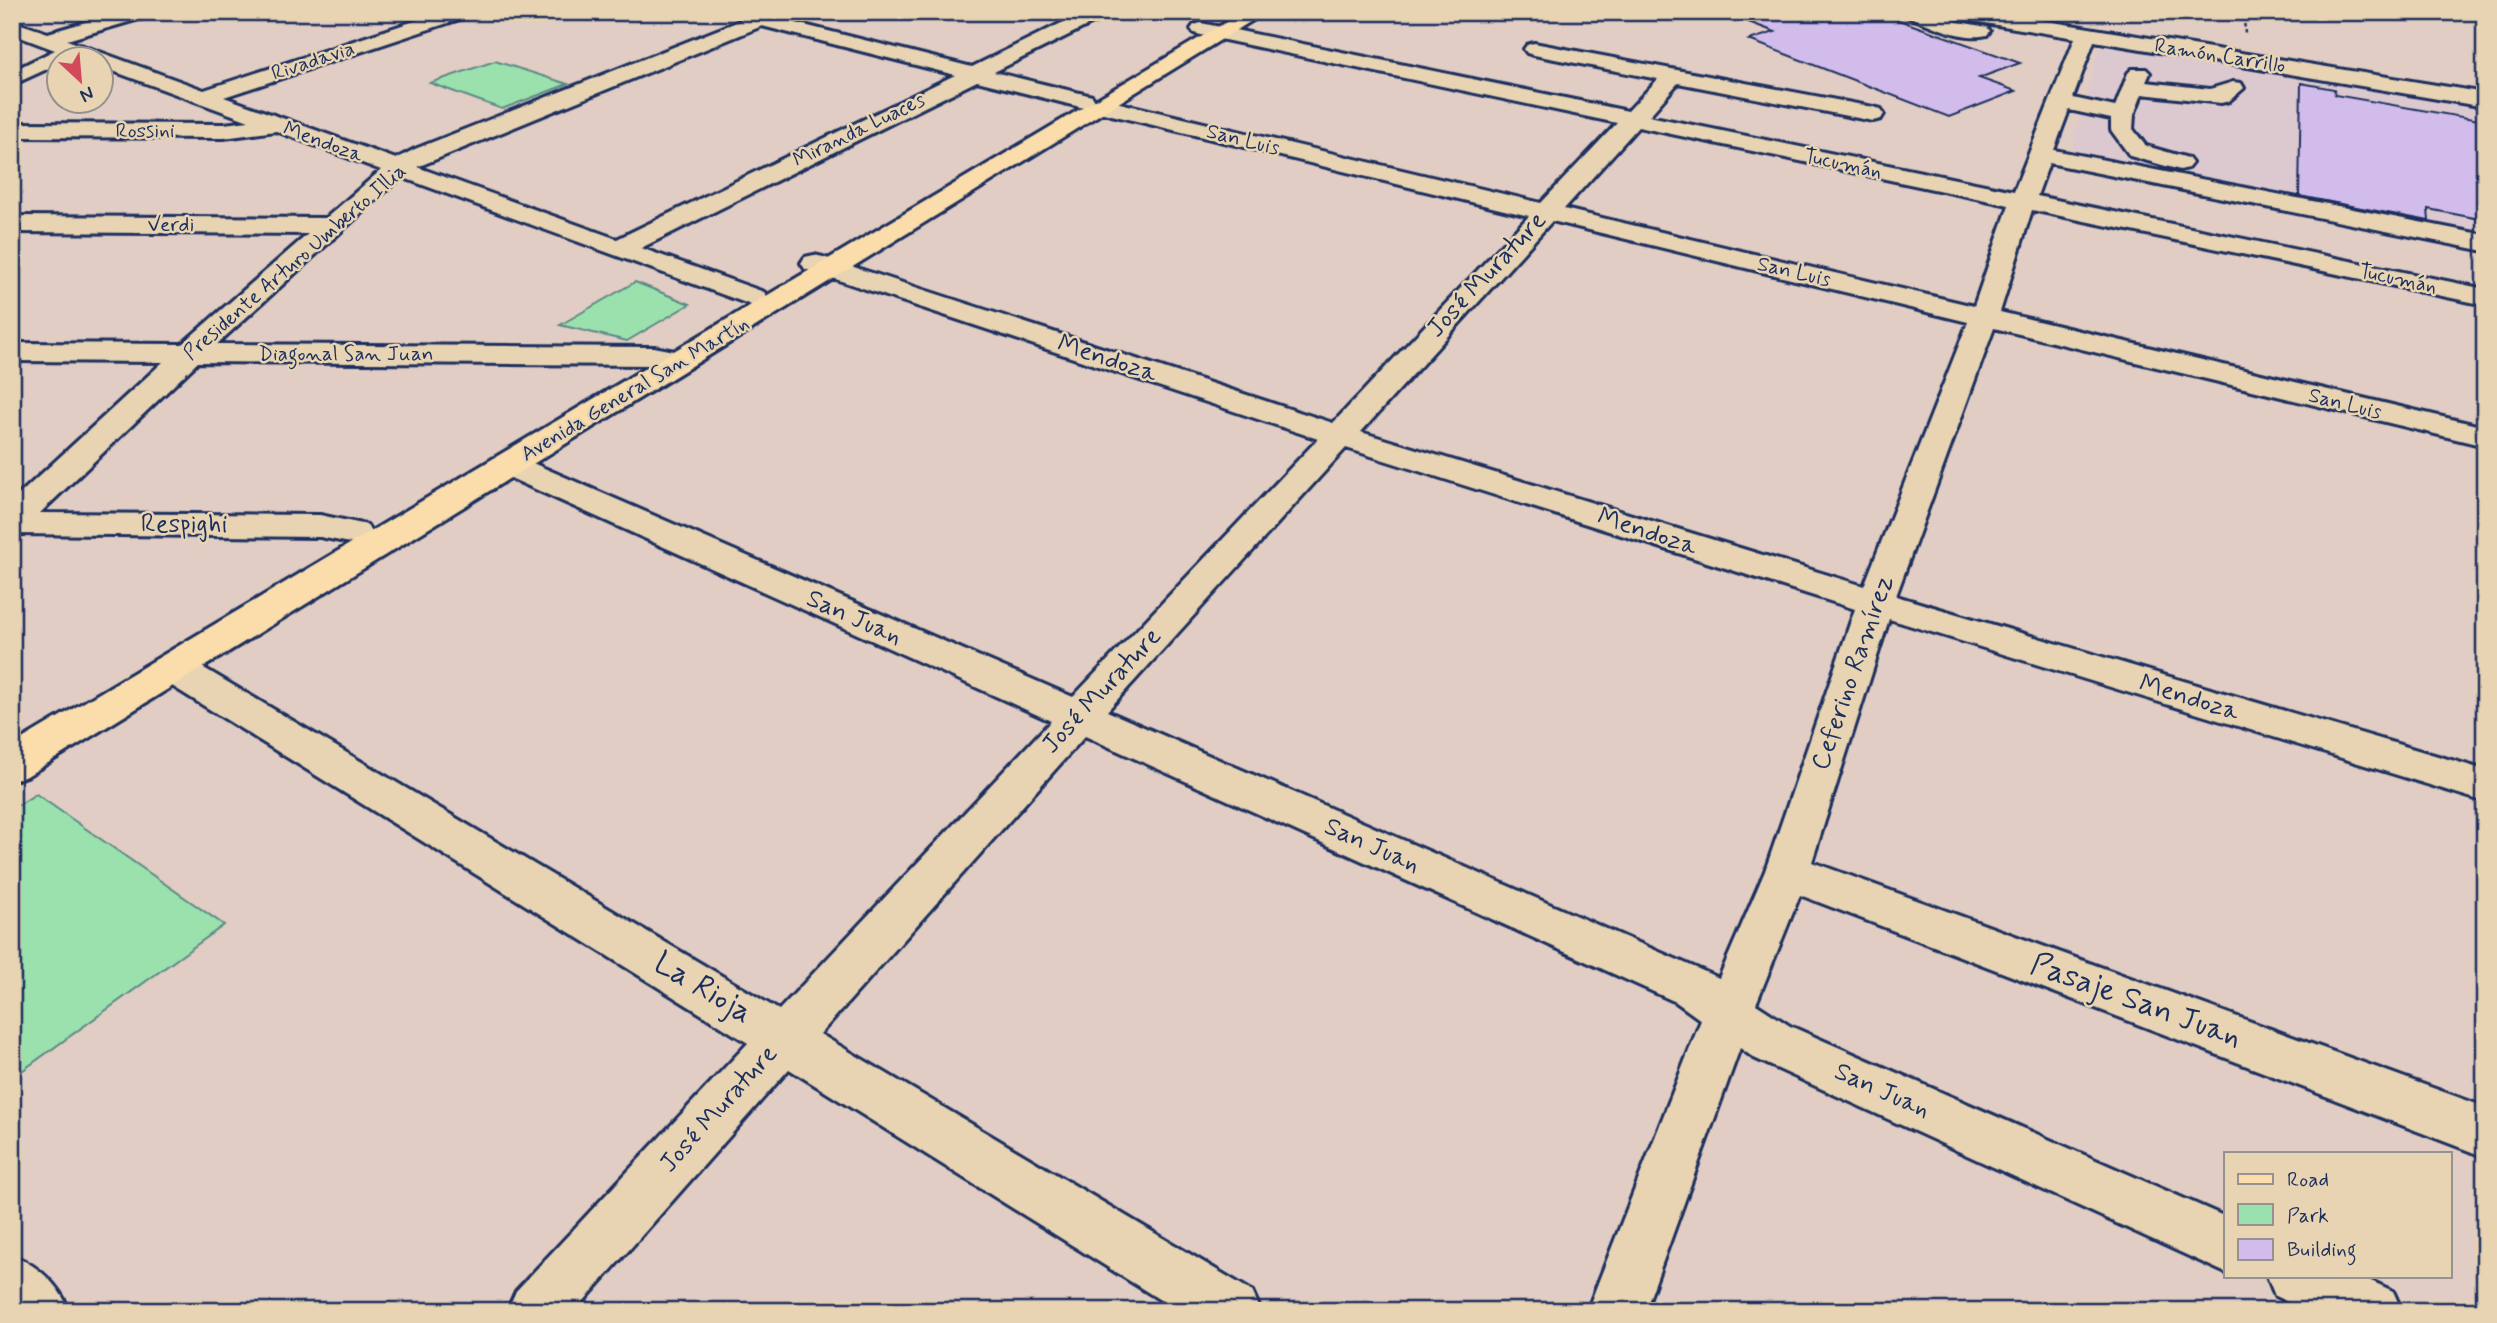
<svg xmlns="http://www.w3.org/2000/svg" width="2497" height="1323" font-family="Mynerve,sans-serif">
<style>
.built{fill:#dcc8cf}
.green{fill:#9be1ad;stroke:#5b8886;stroke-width:2}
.building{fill:#d1bceb;stroke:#1b2f5e;stroke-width:2}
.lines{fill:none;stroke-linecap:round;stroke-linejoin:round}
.minor-casing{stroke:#1b2f5e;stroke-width:6}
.major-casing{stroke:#1b2f5e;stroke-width:6}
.path{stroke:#1b2f5e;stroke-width:2.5;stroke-dasharray:3.5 2.5;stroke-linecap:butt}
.minor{fill:#e8d4b2;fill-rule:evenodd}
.major{fill:#faddab;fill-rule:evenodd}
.labels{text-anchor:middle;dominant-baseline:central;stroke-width:5;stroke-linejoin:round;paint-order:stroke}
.far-street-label{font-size:21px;fill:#1b2f5e;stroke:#e8d4b2}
.street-label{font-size:26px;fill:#1b2f5e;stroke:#e8d4b2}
.near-street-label{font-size:32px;fill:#1b2f5e;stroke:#e8d4b2}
</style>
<rect width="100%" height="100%" fill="#e1cdc3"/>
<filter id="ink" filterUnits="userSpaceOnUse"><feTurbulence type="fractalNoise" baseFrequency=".0143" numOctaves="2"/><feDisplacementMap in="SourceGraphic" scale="14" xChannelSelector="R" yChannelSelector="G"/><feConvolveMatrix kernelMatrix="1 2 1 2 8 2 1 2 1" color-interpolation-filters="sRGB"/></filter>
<g filter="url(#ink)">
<path class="built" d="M2102 39 2485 103V236L2070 156Z"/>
<g class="green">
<path d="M495 61 568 84 502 109 430 83Z"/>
<path d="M635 282 690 304 627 341 560 325Z"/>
<path d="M36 794 224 925 12 1078V956L19 951 12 945V809Z"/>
</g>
<g class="building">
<path d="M1730 12H1876L2020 63 1979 78 2016 91 1949 117 1749 40 1775 32 1730 15Z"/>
<path d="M2301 83 2334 89 2335 95 2485 121V220L2428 209 2429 221 2299 196Z"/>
</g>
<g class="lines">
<defs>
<g id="minor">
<path d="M120 12H151L149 16 67 40 204 90 442 12H471L469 16 224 97 396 159 415 149 742 20 739 17 745 12H789L780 19 972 67 1084 12H1109L1107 16 994 72 1092 96 1095 101 1092 106 1084 108 977 81 641 248 764 292 768 298 764 304 754 306 401 177 217 344 654 347 690 354 695 360 690 366 680 369 654 365 198 362 40 513 320 515 367 525 372 533 367 541 355 544 320 537 12 534V501L163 362 12 361V343L182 344 308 234 12 232V216L326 218 381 170 276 131 224 138 12 137V123L224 124 249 121 102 67V60H82L73 56 60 60V63L12 85V71L55 50 12 34V21L48 33ZM762 26 955 75 617 239 417 167Z"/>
<path d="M1905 12H1933L1959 22 1987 27 1990 31 1987 35C1962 41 1931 25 1907 16Z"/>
<path d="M1946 12H1992L2485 93V107L2094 41 2073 98 2115 107 2128 73 2132 69H2146L2150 73 2146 82 2210 89 2233 82 2241 83 2244 88 2229 101 2221 103 2142 94 2134 115 2133 129 2146 146 2188 158 2192 163 2188 168 2180 170 2130 156 2111 130V119L2069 110 2054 150 2485 235V251L2049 163 2037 196 2485 289V305L2032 210 2000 312 2485 427V446L1994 328 1896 596 2485 770V802L1889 619 1812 862 2485 1107V1157L1800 895 1756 1004 1790 1026 2226 1217V1273L1754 1058 1740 1048 1645 1311H1587L1701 1020 1676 1002 1085 736 820 1034 1252 1291 1261 1311H1178L789 1069 575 1311H507L516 1291 748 1043 159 678 154 668 159 658 173 654 187 658 779 1010 1051 721 497 472 493 465 497 458 509 455 521 458 1073 697 1318 439 805 269 801 263 805 257 814 255 823 257 1333 423 1529 216 1095 111 1092 106 1095 101 1103 99 1541 203 1617 123 1201 35 1194 33 1191 29 1194 25 1201 23 1628 111 1658 79 1534 55 1527 53 1524 49 1527 45 1534 43 1873 107 1881 109 1884 114 1881 119 1873 121 1678 83 1649 116 2014 191 2075 38 1955 18ZM1638 127 2009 205 1974 306 1564 209ZM1552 221 1968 322 1864 586 1361 432ZM1346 448 1855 609 1765 871 1719 978 1107 711Z"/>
<path d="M12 1255C39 1266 58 1284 70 1311H12Z"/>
<path d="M2267 1276H2360L2393 1291 2402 1311H2307L2275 1296Z"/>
</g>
<path id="major" d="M1243 12H1266L27 776 12 781V745Z"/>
</defs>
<use href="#minor" class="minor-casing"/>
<use href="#major" class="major-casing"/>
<path class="path" d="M2244 12 2245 36"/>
<use href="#minor" class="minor"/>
<use href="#major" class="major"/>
</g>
</g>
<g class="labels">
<g class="far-street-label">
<text transform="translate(2220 56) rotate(9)">Ramón Carrillo</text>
<text transform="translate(313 61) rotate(-18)">Rivadavia</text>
<text transform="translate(859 130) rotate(-26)">Miranda Luaces</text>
<text x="145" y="131">Rossini</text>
<text transform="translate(1243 140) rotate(14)">San Luis</text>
<text transform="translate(323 142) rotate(20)">Mendoza</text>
<text transform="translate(1843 164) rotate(12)">Tucumán</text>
<text x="171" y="225">Verdi</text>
<text transform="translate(295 262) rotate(-41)">Presidente Arturo Umberto Illia</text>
<text transform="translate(1794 272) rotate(13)">San Luis</text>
<text transform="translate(2398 279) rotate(12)">Tucumán</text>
<text x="346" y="354">Diagonal San Juan</text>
<text transform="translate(635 389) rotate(-31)">Avenida General San Martín</text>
<text transform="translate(2345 404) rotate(14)">San Luis</text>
</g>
<g class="street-label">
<text transform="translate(1487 275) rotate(-47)">José Murature</text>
<text transform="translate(1107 359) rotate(18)">Mendoza</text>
<text x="184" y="525">Respighi</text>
<text transform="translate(1647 532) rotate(18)">Mendoza</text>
<text transform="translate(854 618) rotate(24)">San Juan</text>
<text transform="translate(1853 673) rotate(-71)">Ceferino Ramírez</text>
<text transform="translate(1102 691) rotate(-47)">José Murature</text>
<text transform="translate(2189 698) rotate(17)">Mendoza</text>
<text transform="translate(1372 846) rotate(24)">San Juan</text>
<text transform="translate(1882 1091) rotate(24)">San Juan</text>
<text transform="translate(719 1109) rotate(-48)">José Murature</text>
</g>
<g class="near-street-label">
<text transform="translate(703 988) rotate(31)">La Rioja</text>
<text transform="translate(2136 1001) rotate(20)">Pasaje San Juan</text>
</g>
</g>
<rect width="2497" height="1323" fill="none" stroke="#e8d4b2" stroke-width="42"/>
<rect x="21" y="21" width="2455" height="1281" fill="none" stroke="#1b2f5e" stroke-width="2.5" filter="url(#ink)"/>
<rect x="2224" y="1152" width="228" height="126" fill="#e8d4b2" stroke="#969290" stroke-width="2"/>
<rect x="2238" y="1174" width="35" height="10" fill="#faddab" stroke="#969290" stroke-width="2"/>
<text x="2287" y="1186" font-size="21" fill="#1b2f5e">Road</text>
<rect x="2238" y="1204" width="35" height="21" fill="#9be1ad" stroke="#969290" stroke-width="2"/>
<text x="2287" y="1222" font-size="21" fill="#1b2f5e">Park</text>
<rect x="2238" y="1239" width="35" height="21" fill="#d1bceb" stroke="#969290" stroke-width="2"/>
<text x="2287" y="1256" font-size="21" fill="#1b2f5e">Building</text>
<g transform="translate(80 80) rotate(154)"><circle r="33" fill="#e8d4b2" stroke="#969290" stroke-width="2"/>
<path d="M0-5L12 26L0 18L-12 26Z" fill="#d1495b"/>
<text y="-10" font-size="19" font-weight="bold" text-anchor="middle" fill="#1b2f5e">N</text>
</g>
</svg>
